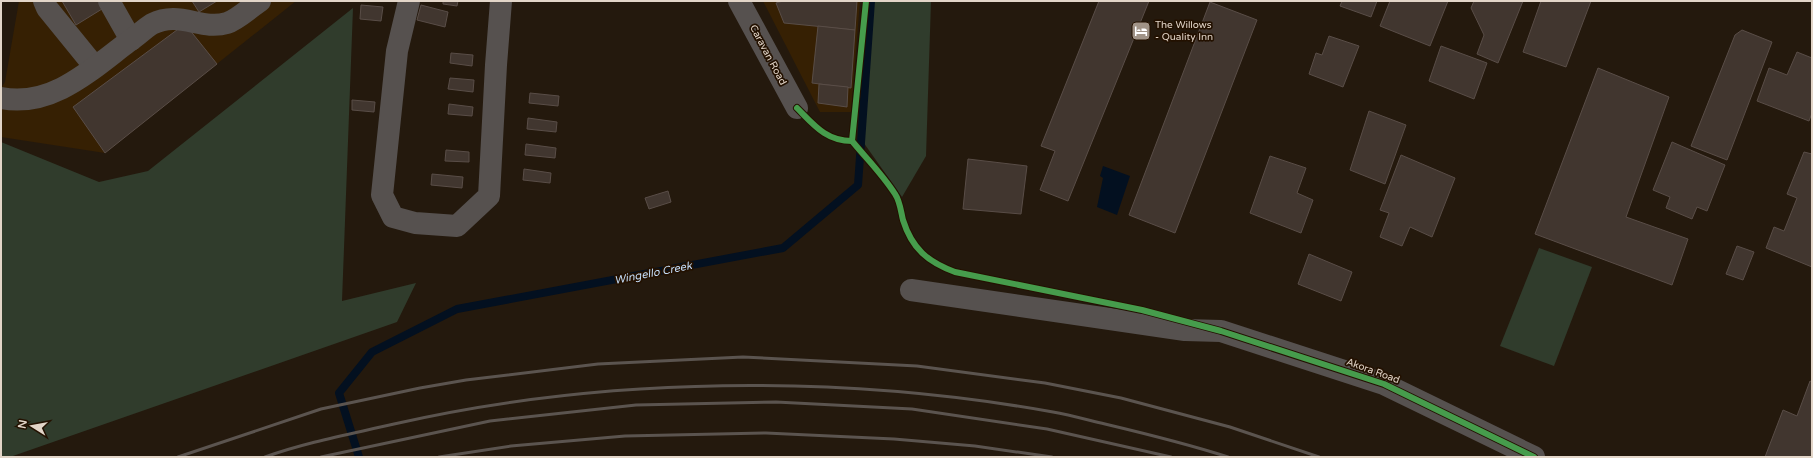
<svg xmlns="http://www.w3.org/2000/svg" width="1813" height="458" font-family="'Varela Round',sans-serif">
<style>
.built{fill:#362003}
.green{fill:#303c2c}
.water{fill:#031020}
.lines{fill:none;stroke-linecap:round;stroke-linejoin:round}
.stream{stroke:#031020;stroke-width:8}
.building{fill:#41362f;stroke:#594d47}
.minor{stroke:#56514f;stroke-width:22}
.rail{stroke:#5b544f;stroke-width:3}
.cycleway-casing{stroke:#231100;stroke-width:8}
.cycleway{stroke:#469c4c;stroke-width:6}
.labels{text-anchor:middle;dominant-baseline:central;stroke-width:3.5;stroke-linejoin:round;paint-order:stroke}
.poi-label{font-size:10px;fill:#e2d5c8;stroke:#231100;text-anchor:start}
.street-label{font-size:10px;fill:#e2d5c8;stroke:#231100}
.water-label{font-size:11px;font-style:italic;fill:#c3dcf7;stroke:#231100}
</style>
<rect width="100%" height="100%" fill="#24190d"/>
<g class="built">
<path d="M19 1H296L105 153 1 137V88L5 82Z"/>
<path d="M763 1H860L851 112H820Z"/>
</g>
<g class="green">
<path d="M872 1H931L926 156 902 197 861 139Z"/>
<path d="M353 8 342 301 416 283 397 322 10 457H1V142L99 182 148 171Z"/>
<path d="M1539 248 1592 267 1554 366 1500 346Z"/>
</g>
<path class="water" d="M1103 166 1130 176 1117 215 1097 207 1103 178 1100 176Z"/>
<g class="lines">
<path class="stream" d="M359 457 339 393 372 352 457 309 783 248 858 185 871 1"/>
</g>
<g class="building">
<path d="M62 1H115L76 25Z"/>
<path d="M192 1H217L199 12Z"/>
<path d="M443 1H458L457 6 443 4Z"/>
<path d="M783 1H857L855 30 784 23 776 3Z"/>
<path d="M1099 1H1149L1068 201 1040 190 1055 151 1041 146Z"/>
<path d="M1342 1H1377L1371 17 1340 6Z"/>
<path d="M1390 1H1448L1430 46 1380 26Z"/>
<path d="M1474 1H1523L1498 63 1477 54 1484 35 1471 8Z"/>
<path d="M1541 1H1591L1566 67 1523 52Z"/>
<path d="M1210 2 1257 20 1175 233 1129 215Z"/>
<path d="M361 5 383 7 381 21 360 19Z"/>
<path d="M421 5 448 12 445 27 417 20Z"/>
<path d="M185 24 217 64 105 153 73 107Z"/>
<path d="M818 26 855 30 851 88 812 83Z"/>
<path d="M1742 30 1772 42 1727 160 1691 146 1735 35Z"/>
<path d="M1329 36 1359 46 1343 87 1309 74 1316 53 1322 55Z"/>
<path d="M1441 46 1487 63 1474 99 1429 81Z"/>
<path d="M1797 52 1812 58V113L1809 121 1757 101 1769 68 1787 75Z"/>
<path d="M451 53 473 55 472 66 450 63Z"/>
<path d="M1598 68 1669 97 1626 217 1688 239 1672 285 1535 234Z"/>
<path d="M450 78 474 80 473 92 448 89Z"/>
<path d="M819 84 848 87 847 107 818 103Z"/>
<path d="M530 93 559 96 558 106 529 103Z"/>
<path d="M352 100 375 102 374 112 352 110Z"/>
<path d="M449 104 473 107 472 116 448 114Z"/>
<path d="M1369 111 1406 125 1385 184 1350 170Z"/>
<path d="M528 118 557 122 556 132 527 129Z"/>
<path d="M1672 142 1725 165 1707 211 1697 207 1692 219 1666 208 1670 197 1653 190Z"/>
<path d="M526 144 556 148 555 158 525 155Z"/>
<path d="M446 150 469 152V162L445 161Z"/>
<path d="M1804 152 1812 154V267L1766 248 1774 227 1784 231 1797 198 1787 194Z"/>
<path d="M1401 155 1455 178 1432 237 1410 227 1402 246 1380 237 1389 213 1380 210Z"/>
<path d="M1270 156 1306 168 1297 193 1313 200 1301 233 1250 213Z"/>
<path d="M968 159 1027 166 1021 214 963 209Z"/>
<path d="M524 169 551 173 550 183 523 180Z"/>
<path d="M432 174 463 177 462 188 431 185Z"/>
<path d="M668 191 671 202 649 209 645 198Z"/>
<path d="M1737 246 1754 252 1743 280 1726 274Z"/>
<path d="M1309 254 1352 272 1341 301 1298 284Z"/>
<path d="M1810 381 1812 382V457H1765L1783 410 1797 416Z"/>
</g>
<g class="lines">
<g class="minor">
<path d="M44 1 47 8 95 67"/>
<path d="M109 1 131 40"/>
<path d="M409 1 397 51 382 195 393 217 415 223 457 226 489 196 496 65 501 1"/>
<path d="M739 1 797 108"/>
<path d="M1 98C51 108 91 70 128 42 136 37 144 29 152 24 180 10 201 31 227 23 237 20 251 7 260 1"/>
<path d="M911 290 1185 330 1221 331 1384 384 1534 457"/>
</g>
<g class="rail">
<path d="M178 457 321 409 420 388 466 380 598 364 743 357 917 366 1045 383 1121 398 1230 427 1319 457"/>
<path d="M265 457C307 442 351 434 394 424 604 376 841 374 1053 412 1070 415 1088 420 1105 424 1147 434 1188 444 1228 457"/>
<path d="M321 457 490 421 636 405 776 402 912 409 1047 429 1171 457"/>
<path d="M439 457 511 446 625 436 766 433 894 439 975 446 1052 457"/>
</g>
<defs>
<g id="cycleway">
<path d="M866 1 852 141C866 158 883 175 895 194 900 201 901 212 903 220 912 249 928 262 955 272L1142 310 1221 331 1384 384 1534 457"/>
<path d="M797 108C814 125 826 141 852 141"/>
</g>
</defs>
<use href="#cycleway" class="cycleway-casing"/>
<use href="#cycleway" class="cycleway"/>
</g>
<defs>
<symbol id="hotel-square" viewBox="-11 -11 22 22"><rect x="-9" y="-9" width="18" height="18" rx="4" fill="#a09387" stroke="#231100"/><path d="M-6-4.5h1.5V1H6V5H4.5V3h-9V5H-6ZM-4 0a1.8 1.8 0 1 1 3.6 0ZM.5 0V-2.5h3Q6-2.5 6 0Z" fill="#fff"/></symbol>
</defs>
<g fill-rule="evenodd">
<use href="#hotel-square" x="1130" y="20" width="22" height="22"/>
</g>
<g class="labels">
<g class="poi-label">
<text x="1155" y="25">The Willows<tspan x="1155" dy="12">- Quality Inn</tspan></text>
</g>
<g class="street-label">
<text transform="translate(768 55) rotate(62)">Caravan Road</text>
<text transform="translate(1373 371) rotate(20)">Akora Road</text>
</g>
<g class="water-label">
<text transform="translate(653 273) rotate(-11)">Wingello Creek</text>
</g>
</g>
<rect width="1813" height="458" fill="none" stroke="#e2d5c8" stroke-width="4"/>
<g transform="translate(32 426) rotate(281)" stroke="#231100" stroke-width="3" paint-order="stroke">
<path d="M0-3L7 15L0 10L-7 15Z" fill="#e2d5c8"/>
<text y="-6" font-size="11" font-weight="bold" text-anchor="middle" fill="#e2d5c8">N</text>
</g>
</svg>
